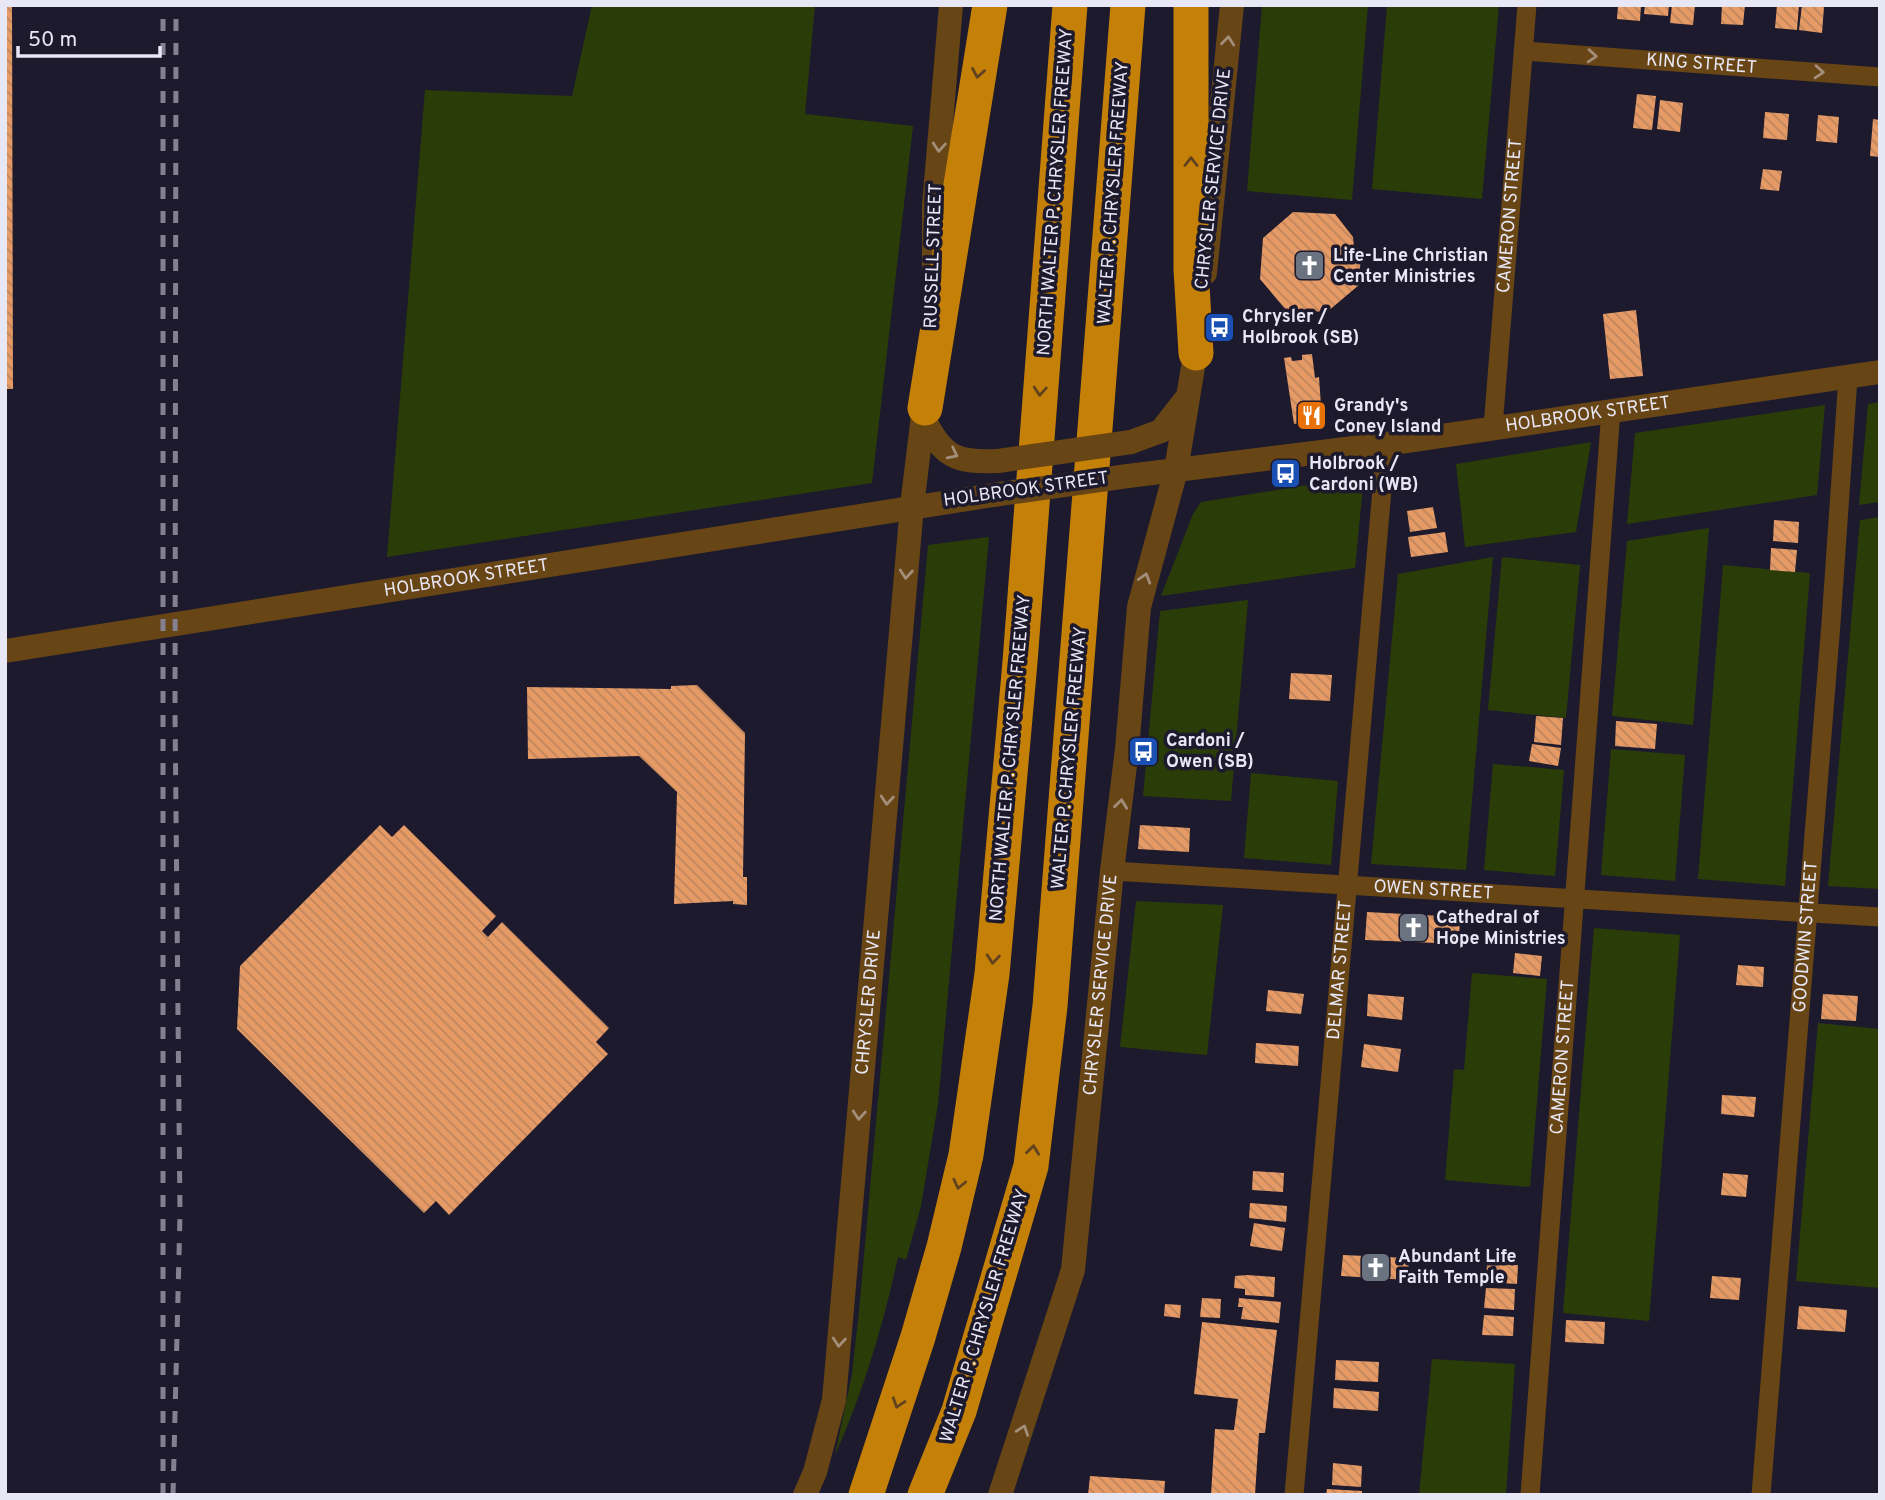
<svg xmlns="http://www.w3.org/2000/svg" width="1885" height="1500" font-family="Overpass,sans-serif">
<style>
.grass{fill:#2a3d08}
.building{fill:url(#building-back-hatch)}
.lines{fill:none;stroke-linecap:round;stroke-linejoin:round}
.minor{stroke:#684515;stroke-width:19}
.tertiary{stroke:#684515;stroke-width:24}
.motorway{stroke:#c58007;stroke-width:35}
.rail{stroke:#828091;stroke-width:5;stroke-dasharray:12 12;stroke-linecap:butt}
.tertiary-bridge{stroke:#684515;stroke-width:24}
.oneway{stroke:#a28e7a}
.oneway2{stroke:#60431e}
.labels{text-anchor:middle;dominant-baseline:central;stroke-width:7;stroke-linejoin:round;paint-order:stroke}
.street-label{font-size:18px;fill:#e8e7f5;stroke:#1d1a2d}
.poi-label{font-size:18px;font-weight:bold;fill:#e8e7f5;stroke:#1d1a2d;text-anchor:start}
</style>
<defs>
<pattern id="building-back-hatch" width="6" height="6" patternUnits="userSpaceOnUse" patternTransform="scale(1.75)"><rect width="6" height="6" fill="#e69a65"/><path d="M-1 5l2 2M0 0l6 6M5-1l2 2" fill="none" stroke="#be855e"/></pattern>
</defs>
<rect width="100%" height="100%" fill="#1d1a2d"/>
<g class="grass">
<path d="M592 5H815L805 114 913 126 872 483 387 557 425 90 572 96Z"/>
<path d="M1262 5H1368L1352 200 1247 191Z"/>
<path d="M1387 5H1499L1482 199 1372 189Z"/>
<path d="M1880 402V502L1859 505 1868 404Z"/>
<path d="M1825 405 1817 495 1627 524 1635 433Z"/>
<path d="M1591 442 1576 532 1465 547 1456 464Z"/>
<path d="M1364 476 1355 568 1161 596 1193 514 1201 502Z"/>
<path d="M1880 517V889L1828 886 1860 520Z"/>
<path d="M1709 528 1693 725 1612 716 1627 541Z"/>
<path d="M989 537 938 1104 921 1206 906 1260 898 1257C883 1326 864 1390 835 1455L852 1374 859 1311 928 545Z"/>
<path d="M1493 557 1466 870 1371 864 1398 574Z"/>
<path d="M1502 557 1580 565 1566 718 1488 710Z"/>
<path d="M1723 565 1810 573 1785 886 1698 879Z"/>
<path d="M1248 600 1231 801 1143 796 1160 611Z"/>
<path d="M1611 749 1685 755 1675 881 1601 875Z"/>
<path d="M1493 764 1564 770 1555 876 1484 870Z"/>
<path d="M1251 773 1338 781 1331 865 1244 858Z"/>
<path d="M1136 901 1223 905 1207 1055 1120 1047Z"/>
<path d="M1594 928 1680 935 1649 1321 1563 1313Z"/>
<path d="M1472 973 1547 979 1530 1187 1445 1180 1454 1069 1464 1070Z"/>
<path d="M1818 1023 1880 1029V1288L1796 1281Z"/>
<path d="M1432 1359 1515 1364 1506 1495H1419Z"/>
</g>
<g class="building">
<path d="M5 5H12L13 389H5Z"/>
<path d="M1618 5H1641L1640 21 1617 19Z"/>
<path d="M1645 5H1669L1668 16 1644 14Z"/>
<path d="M1672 5H1695L1693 25 1670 23Z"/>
<path d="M1722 5H1745L1743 25 1721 24Z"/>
<path d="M1777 5H1799L1797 30 1775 28Z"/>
<path d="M1802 5 1824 7 1822 33 1799 30Z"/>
<path d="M1637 94 1656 96 1652 130 1633 128Z"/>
<path d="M1660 100 1683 103 1680 132 1657 129Z"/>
<path d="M1765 112 1789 114 1787 140 1763 138Z"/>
<path d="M1818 115 1839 117 1837 143 1816 141Z"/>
<path d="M1873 119 1880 120V157L1870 156Z"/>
<path d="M1763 169 1782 171 1779 191 1760 189Z"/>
<path d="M1293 212 1335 214 1353 237 1354 246 1361 252 1359 285 1327 312 1286 310 1260 279 1263 238Z"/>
<path d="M1636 310 1643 376 1610 379 1603 314Z"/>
<path d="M1312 354 1315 378 1319 377 1322 420 1294 424 1284 358 1291 357 1292 361 1302 360V355Z"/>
<path d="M1433 507 1437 528 1410 532 1407 511Z"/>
<path d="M1774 520 1799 522 1798 543 1773 541Z"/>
<path d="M1445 532 1448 552 1411 557 1408 537Z"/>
<path d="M1771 548 1797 550 1795 572 1770 570Z"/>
<path d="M1291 673 1332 675 1330 701 1289 699Z"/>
<path d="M697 685 745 733 743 877H747V905L733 904V901L674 904 677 792 639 756 528 759 527 687 671 689V686Z"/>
<path d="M1536 716 1563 718 1561 745 1534 742Z"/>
<path d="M1616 721 1657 724 1655 749 1615 746Z"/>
<path d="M1532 744 1561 748 1558 766 1529 761Z"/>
<path d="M380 825 392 837 404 825 496 916 482 931 488 937 502 922 609 1028 596 1042 608 1054 449 1215 436 1201 424 1213 237 1029 240 966Z"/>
<path d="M1140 825 1190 828 1189 852 1138 849Z"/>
<path d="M1367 912 1460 917 1459 944 1365 940Z"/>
<path d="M1515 953 1542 956 1540 976 1513 973Z"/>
<path d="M1738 965 1764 967 1763 987 1736 985Z"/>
<path d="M1268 990 1304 994 1301 1014 1266 1011Z"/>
<path d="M1368 994 1404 997 1402 1020 1367 1016Z"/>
<path d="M1823 994 1858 996 1856 1021 1821 1019Z"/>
<path d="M1256 1043 1299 1046 1298 1066 1255 1063Z"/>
<path d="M1364 1044 1401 1049 1398 1072 1361 1067Z"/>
<path d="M1722 1095 1756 1097 1754 1117 1721 1114Z"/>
<path d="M1253 1171 1284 1173 1283 1192 1252 1190Z"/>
<path d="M1723 1173 1748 1175 1746 1197 1721 1195Z"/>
<path d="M1250 1203 1287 1206 1286 1222 1249 1218Z"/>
<path d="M1254 1223 1285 1228 1282 1251 1250 1246Z"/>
<path d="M1343 1255 1409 1258 1408 1280 1341 1276Z"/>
<path d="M1487 1264 1518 1265 1517 1284 1486 1282Z"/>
<path d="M1247 1275 1275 1277 1274 1297 1245 1295V1289L1234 1288 1235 1276Z"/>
<path d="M1712 1276 1741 1278 1739 1300 1710 1298Z"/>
<path d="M1486 1288 1515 1289 1514 1310 1484 1308Z"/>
<path d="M1202 1298 1221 1299 1220 1318 1200 1317Z"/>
<path d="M1239 1298 1281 1302 1279 1323 1241 1319 1243 1307H1238Z"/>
<path d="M1165 1304 1181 1305 1180 1318 1164 1316Z"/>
<path d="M1799 1306 1847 1310 1845 1332 1797 1329Z"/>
<path d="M1484 1315 1514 1317 1513 1336 1482 1335Z"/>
<path d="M1566 1320 1605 1322 1604 1344 1565 1342Z"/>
<path d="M1202 1322 1277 1330 1265 1433H1259L1255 1495H1211L1215 1429 1234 1430 1238 1399 1194 1394Z"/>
<path d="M1336 1360 1379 1362 1378 1382 1335 1380Z"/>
<path d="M1334 1388 1379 1392 1378 1411 1333 1408Z"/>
<path d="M1333 1463 1362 1466 1361 1487 1332 1485Z"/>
<path d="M1090 1476 1165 1481 1164 1495H1088Z"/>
<path d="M1327 1489 1362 1491V1495H1326Z"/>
</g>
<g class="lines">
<g class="minor">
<path id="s1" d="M1524 51 1880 77"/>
<path id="s2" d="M1493 427 1527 5"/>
<path id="s3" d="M1112 871 1880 917"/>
<path id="s4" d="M1294 1495 1386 444"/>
<path id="s5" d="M1530 1495 1611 410"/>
<path id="s6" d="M1761 1495 1831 623 1848 377"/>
</g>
<g class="tertiary">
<path d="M1205 273 1232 5"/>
<path d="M934 275V206L951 5"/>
<path d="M924 419C943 457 956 463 998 461"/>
<path d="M1131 442 1161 431 1186 399"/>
<path id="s7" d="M1128 476 1386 444 1880 372"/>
<path id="s8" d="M5 651 993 495"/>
<path id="s9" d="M805 1495 815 1472 834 1400 912 506 926 391"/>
<path id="s10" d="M1000 1495 1073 1270 1112 871 1127 749 1139 607 1176 470 1198 337"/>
</g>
<g class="motorway">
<path d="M1191 5V269L1196 353"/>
<path d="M925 408 990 5"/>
<path d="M866 1495 918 1337 944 1247 966 1155 992 974 1020 662 1070 5"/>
<path d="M925 1495 959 1411 1031 1166 1050 1006 1128 5"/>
</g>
<g class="rail">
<path d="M163 1495V5"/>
<path d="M173 1495 180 1215 175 712 176 5"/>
</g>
<g class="tertiary-bridge">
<path d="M998 461 1131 442"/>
<path d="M993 495 1128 476"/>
</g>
</g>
<defs><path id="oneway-chevron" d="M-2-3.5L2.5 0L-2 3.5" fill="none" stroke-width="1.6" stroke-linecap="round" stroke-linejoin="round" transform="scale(1.75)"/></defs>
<g class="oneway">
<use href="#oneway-chevron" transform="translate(1228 41) rotate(-84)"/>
<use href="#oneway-chevron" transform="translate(1592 56) rotate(4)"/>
<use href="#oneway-chevron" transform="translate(1819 72) rotate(4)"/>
<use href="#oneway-chevron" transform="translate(939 147) rotate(95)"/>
<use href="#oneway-chevron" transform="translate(953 454) rotate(27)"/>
<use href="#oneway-chevron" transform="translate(906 574) rotate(95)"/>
<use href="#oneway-chevron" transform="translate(1145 578) rotate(-73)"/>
<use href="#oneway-chevron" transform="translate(887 800) rotate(95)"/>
<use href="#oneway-chevron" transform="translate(1121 804) rotate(-83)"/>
<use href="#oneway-chevron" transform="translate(859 1115) rotate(95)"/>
<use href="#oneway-chevron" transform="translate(839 1342) rotate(95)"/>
<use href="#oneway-chevron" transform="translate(1023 1430) rotate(-71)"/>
</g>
<g class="oneway2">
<use href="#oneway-chevron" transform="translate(978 73) rotate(100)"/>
<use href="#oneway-chevron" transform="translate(1191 162) rotate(-90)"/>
<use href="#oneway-chevron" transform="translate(1040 391) rotate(94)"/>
<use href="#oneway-chevron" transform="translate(993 959) rotate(95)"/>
<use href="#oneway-chevron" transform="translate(1033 1150) rotate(-83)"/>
<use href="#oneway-chevron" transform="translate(959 1184) rotate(103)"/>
<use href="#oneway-chevron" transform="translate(898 1403) rotate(108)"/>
</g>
<defs>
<symbol id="church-square" viewBox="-11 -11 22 22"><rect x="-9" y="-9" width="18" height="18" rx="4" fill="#6b7280" stroke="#1d1a2d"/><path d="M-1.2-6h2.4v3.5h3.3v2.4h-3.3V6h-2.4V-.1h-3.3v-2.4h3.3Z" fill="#fff"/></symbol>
<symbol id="bus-square" viewBox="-11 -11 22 22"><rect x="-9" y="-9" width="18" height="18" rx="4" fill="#1a4fb4" stroke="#1d1a2d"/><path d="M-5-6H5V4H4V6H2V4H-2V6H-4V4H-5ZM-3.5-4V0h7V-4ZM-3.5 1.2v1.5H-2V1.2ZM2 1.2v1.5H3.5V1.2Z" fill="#fff"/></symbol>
<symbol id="restaurant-square" viewBox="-11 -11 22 22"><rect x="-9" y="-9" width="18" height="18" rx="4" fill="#e8710a" stroke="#1d1a2d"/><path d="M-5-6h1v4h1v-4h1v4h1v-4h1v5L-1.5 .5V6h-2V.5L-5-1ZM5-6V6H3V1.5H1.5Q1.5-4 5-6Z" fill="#fff"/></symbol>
</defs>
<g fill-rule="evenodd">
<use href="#church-square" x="1292" y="248" width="35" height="35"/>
<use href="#bus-square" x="1202" y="310" width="35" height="35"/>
<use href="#restaurant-square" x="1294" y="398" width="35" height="35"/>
<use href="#bus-square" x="1268" y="456" width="35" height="35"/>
<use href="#bus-square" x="1126" y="734" width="35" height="35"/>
<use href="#church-square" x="1396" y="910" width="35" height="35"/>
<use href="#church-square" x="1358" y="1250" width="35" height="35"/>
</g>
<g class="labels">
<g class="street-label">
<text stroke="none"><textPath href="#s1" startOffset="178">KING STREET</textPath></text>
<text transform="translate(1214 179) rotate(-84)">CHRYSLER SERVICE DRIVE</text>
<text transform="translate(1056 192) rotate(-86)">NORTH WALTER P. CHRYSLER FREEWAY</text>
<text transform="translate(1114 193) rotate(-86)">WALTER P. CHRYSLER FREEWAY</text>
<text stroke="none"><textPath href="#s2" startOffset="212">CAMERON STREET</textPath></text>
<text transform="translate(934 256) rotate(-88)">RUSSELL STREET</text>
<text stroke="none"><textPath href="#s7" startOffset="464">HOLBROOK STREET</textPath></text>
<text transform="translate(1026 490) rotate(-8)">HOLBROOK STREET</text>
<text stroke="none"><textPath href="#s8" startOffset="467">HOLBROOK STREET</textPath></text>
<text transform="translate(1011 758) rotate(-85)">NORTH WALTER P. CHRYSLER FREEWAY</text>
<text transform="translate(1070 758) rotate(-85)">WALTER P. CHRYSLER FREEWAY</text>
<text stroke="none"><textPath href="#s3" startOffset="322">OWEN STREET</textPath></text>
<text stroke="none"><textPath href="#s6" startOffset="560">GOODWIN STREET</textPath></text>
<text stroke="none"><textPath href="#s4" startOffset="527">DELMAR STREET</textPath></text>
<text stroke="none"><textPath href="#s10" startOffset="523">CHRYSLER SERVICE DRIVE</textPath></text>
<text stroke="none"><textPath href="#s9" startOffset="499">CHRYSLER DRIVE</textPath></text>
<text stroke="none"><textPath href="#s5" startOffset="439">CAMERON STREET</textPath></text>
<text transform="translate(985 1316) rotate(-73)">WALTER P. CHRYSLER FREEWAY</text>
</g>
<g class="poi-label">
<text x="1333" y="256">Life-Line Christian<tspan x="1333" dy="21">Center Ministries</tspan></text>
<text x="1242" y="317">Chrysler /<tspan x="1242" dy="21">Holbrook (SB)</tspan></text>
<text x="1334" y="406">Grandy's<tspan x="1334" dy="21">Coney Island</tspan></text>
<text x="1309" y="464">Holbrook /<tspan x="1309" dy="21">Cardoni (WB)</tspan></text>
<text x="1166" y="741">Cardoni /<tspan x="1166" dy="21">Owen (SB)</tspan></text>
<text x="1436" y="918">Cathedral of<tspan x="1436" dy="21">Hope Ministries</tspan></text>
<text x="1398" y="1257">Abundant Life<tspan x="1398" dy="21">Faith Temple</tspan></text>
</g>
</g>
<rect width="1885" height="1500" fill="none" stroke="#e8e7f5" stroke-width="14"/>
<path d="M18 46v10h142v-10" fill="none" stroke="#e8e7f5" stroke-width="3.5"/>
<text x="28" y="46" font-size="21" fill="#e8e7f5" stroke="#1d1a2d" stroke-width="5" paint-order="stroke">50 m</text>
</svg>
